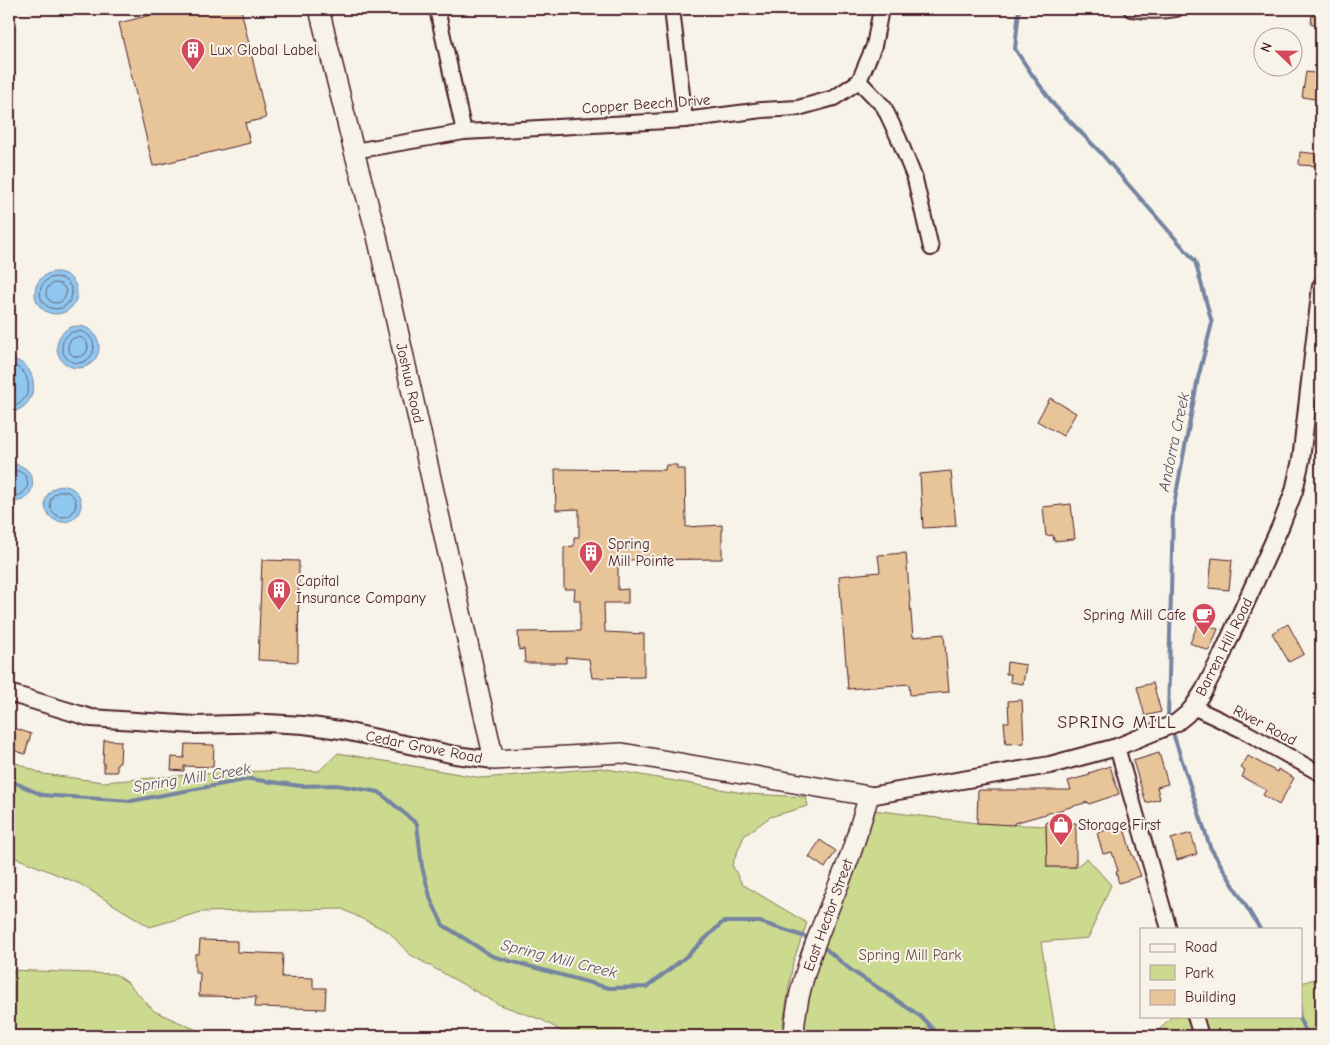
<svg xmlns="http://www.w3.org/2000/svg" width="1330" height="1045" font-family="'Comic Neue',sans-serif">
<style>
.green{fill:#cbda8e;stroke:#8a7c5c}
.water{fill:#90c7ef;stroke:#7484a1}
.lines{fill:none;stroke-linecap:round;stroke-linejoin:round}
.shore{stroke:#666279;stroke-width:1}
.stream{stroke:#7484a1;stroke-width:4}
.building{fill:#e8c499;stroke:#4a1f2b}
.minor-casing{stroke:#4a1f2b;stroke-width:18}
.tertiary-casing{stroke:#4a1f2b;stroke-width:20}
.secondary-casing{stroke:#4a1f2b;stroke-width:22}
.minor{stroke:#f7f3e8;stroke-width:14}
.tertiary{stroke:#f7f3e8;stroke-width:16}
.secondary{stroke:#f7f3e8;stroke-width:19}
.labels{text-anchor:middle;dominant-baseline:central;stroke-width:4;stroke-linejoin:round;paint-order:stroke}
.poi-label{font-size:15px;fill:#4a1f2b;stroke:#f7f3e8;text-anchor:start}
.street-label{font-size:15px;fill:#4a1f2b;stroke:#f7f3e8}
.park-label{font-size:15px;fill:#6a4e44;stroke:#f7f3e8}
.water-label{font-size:16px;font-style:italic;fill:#5f5166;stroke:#f7f3e8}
.quarter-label{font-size:18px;letter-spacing:1px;fill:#4a1f2b;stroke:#f7f3e8}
</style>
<rect width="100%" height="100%" fill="#f7f3e8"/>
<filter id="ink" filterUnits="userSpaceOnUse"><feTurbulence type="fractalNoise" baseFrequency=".02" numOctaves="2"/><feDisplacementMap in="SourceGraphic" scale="10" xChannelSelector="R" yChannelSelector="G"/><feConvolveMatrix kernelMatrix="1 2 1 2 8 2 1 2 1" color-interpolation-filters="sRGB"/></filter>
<g filter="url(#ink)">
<g class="green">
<path d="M338 753 482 778 601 768 749 794 806 797 808 806 770 817 744 836 732 865 742 884 807 923 793 962 781 1036H570L542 1020 498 1004 409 954 389 932 342 909 201 912 150 927 80 884 9 855V760L43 774 103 782 201 774 285 770 319 771Z"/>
<path d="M865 809 977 823 1046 826 1047 867H1076L1087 858 1111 885 1088 938 1041 942 1056 1036H794Z"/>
<path d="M9 970 115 974 127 982 154 1011 210 1036H9Z"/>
<path d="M1321 977V1036H1147L1158 1031 1172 1016H1301V983Z"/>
</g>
<g class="water">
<circle cx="56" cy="293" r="21"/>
<circle cx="78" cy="347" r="21"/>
<path d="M9 359C40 361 43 407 9 413Z"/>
<path d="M13 464C43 467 36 507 9 501V465Z"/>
<circle cx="63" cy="504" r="18"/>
</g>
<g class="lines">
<g class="shore">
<circle cx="56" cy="293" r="16"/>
<circle cx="56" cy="293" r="10"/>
<circle cx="78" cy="347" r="16"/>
<circle cx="78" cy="347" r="10"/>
<path d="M9 364C35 369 35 403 9 408"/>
<path d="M9 470C34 468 34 498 9 497"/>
<circle cx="63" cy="504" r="13"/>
</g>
<g class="stream">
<path d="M1019 9 1015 49 1031 73 1054 105 1100 152 1195 261 1212 323 1198 378 1173 510 1168 717 1169 721"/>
<path d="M1172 730 1210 847 1260 929"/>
<path d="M9 780 42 795 131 801 250 779 301 786 336 785 379 792 417 824 422 867 431 900 443 925 492 956 609 988 647 987 688 955 723 922H760L812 939"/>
<path d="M820 944 852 971 877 987 920 1016 940 1036"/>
<path d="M1298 1016 1308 1036"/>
</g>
</g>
<g class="building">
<path d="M154 9H241L266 118 245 123 250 143 153 166 119 23 155 14Z"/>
<path d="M1312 15 1321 16V25L1311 24Z"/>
<path d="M1306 72 1321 74V100L1302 97Z"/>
<path d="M1300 152 1319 154 1318 166 1299 165Z"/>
<path d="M1050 398 1076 413 1063 436 1037 421Z"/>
<path d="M666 465H677V469H685L686 527 722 525V559L618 560V590L628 589V603H604L605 632 644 634V677L592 678 589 659 566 657V663H525L524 649 519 650 518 632 580 631V600H574L575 589H564V547L574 546V537H579V509L556 510 555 469 665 470Z"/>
<path d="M951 471 956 526 923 528 920 474Z"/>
<path d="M1071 504 1075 539 1054 541 1053 535 1046 536 1043 507Z"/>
<path d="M906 553 913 637 944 634 949 692 910 695 909 684 848 689 839 576 880 572 878 555Z"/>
<path d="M1212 558 1232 560 1229 590 1209 588Z"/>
<path d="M262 560 299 561 298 662 258 660Z"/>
<path d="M1199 621 1218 629 1209 651 1190 643Z"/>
<path d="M1288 624 1304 654 1289 662 1272 633Z"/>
<path d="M1007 662 1026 665 1023 684 1010 682 1011 674H1006Z"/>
<path d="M1153 683 1161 712 1145 716 1137 687Z"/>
<path d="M1022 700 1024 743 1006 744 1004 722H1009L1008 701Z"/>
<path d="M9 726 31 734 25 754 9 749Z"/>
<path d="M104 740 121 741 120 763H117V772H104V763H103Z"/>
<path d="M185 744 214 745 213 767 184 766V771L171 770 172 757 184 758Z"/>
<path d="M1159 753 1168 784 1157 787 1160 799 1146 803 1133 761Z"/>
<path d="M1248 756 1277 772 1278 769 1294 778 1279 805 1263 795 1266 790 1242 777 1245 770 1241 768Z"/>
<path d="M1110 766 1119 794 1089 804 1088 802 1014 823V825L977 823 978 790H1071L1068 781 1090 775 1089 773Z"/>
<path d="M1046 822 1076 823V867H1047Z"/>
<path d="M1123 825 1132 855H1133L1141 876 1119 883 1116 872 1118 871 1112 852 1103 854 1097 833Z"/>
<path d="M1191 833 1197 854 1177 860 1171 839Z"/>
<path d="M820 840 836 851 825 868 809 857Z"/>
<path d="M200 940 237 941V952L283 954 282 977 313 978V988H326L325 1009 255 1007 256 997 199 996 200 973H195V954H199Z"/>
</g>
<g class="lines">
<defs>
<g id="minor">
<path d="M437 9 464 132"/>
<path d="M672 9 685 120"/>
<path d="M1131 9C1145 11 1161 12 1176 9"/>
<path d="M859 81 884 107 899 139 915 179 931 248"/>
<path d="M354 151 464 132 685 120 762 110 798 108 834 98 859 81 874 46 881 9"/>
<path d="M1193 707 1242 730 1321 774"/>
<path d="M1117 747 1169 929"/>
<path d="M1195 1016 1201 1036"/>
</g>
<g id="tertiary">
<path d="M9 693 91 718 195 725 267 723 304 725 340 730 455 755 494 760"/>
<path d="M869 796 1050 765 1117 747 1176 723 1187 714 1193 707 1204 690 1222 655 1281 525 1294 491 1301 460 1321 286"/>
</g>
<path id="secondary" d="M319 9 354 151 377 236 494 760 622 753 869 796C862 817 856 840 848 861 827 916 796 977 794 1036"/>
</defs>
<use href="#minor" class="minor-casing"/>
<use href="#tertiary" class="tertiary-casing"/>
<use href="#secondary" class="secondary-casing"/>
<use href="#minor" class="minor"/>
<use href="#tertiary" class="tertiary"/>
<use href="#secondary" class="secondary"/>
</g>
</g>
<defs>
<symbol id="building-pin" viewBox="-11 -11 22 30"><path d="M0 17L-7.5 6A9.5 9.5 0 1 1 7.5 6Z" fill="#d1495b" stroke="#f7f3e8"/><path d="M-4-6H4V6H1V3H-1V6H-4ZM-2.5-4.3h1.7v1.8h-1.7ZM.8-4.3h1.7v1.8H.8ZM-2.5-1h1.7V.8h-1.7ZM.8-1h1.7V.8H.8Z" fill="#fff"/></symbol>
<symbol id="cafe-pin" viewBox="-11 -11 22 30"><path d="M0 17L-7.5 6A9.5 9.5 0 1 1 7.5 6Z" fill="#d1495b" stroke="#f7f3e8"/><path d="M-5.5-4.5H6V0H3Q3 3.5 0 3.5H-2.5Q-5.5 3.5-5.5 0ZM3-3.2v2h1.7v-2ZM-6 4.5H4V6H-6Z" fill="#fff"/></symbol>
<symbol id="shop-pin" viewBox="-11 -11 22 30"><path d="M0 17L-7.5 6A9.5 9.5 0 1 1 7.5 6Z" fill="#d1495b" stroke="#f7f3e8"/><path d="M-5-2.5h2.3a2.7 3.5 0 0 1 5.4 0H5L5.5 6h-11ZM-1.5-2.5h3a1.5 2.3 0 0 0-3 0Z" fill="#fff"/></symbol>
</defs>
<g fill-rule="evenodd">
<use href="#building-pin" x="179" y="36" width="28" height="38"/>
<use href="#building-pin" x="577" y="539" width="28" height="38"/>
<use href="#building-pin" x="265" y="576" width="28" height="38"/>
<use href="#cafe-pin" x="1190" y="601" width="28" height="38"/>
<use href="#shop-pin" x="1047" y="811" width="28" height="38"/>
</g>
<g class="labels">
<g class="poi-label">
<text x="210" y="50">Lux Global Label</text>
<text x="608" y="544">Spring<tspan x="608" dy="17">Mill Pointe</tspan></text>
<text x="296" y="581">Capital<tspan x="296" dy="17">Insurance Company</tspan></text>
<text x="1186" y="615" text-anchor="end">Spring Mill Cafe</text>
<text x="1078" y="825">Storage First</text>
</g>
<g class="street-label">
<text transform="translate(646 104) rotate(-4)">Copper Beech Drive</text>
<text transform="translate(410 383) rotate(77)">Joshua Road</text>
<text transform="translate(1224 647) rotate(-63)">Barren Hill Road</text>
<text transform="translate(1265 725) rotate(28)">River Road</text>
<text transform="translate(424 747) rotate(11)">Cedar Grove Road</text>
<text transform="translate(828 915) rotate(-70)">East Hector Street</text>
</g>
<g class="park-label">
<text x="910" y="955">Spring Mill Park</text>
</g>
<g class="water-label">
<text transform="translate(1174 442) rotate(-78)">Andorra Creek</text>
<text transform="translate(192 778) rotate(-9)">Spring Mill Creek</text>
<text transform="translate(559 959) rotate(14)">Spring Mill Creek</text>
</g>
<g class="quarter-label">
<text x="1117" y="722">SPRING MILL</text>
</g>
</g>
<rect width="1330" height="1045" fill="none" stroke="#f7f3e8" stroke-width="30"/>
<rect x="15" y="15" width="1300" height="1015" fill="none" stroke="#4a1f2b" stroke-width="2" filter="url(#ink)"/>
<rect x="1140" y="928" width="162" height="90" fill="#f7f3e8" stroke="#b29e9c"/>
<rect x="1150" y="944" width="25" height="8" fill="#f7f3e8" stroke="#b29e9c"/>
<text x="1185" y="952" font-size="15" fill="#4a1f2b">Road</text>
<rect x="1150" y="965" width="25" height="15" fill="#cbda8e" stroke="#b29e9c"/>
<text x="1185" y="978" font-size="15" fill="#4a1f2b">Park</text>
<rect x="1150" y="990" width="25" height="15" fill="#e8c499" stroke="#b29e9c"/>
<text x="1185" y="1002" font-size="15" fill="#4a1f2b">Building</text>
<g transform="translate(1278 52) rotate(292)"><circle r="24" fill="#f7f3e8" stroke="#b29e9c"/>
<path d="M0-4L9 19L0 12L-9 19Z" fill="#d1495b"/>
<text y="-8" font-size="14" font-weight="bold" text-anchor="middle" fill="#4a1f2b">N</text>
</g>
</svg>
